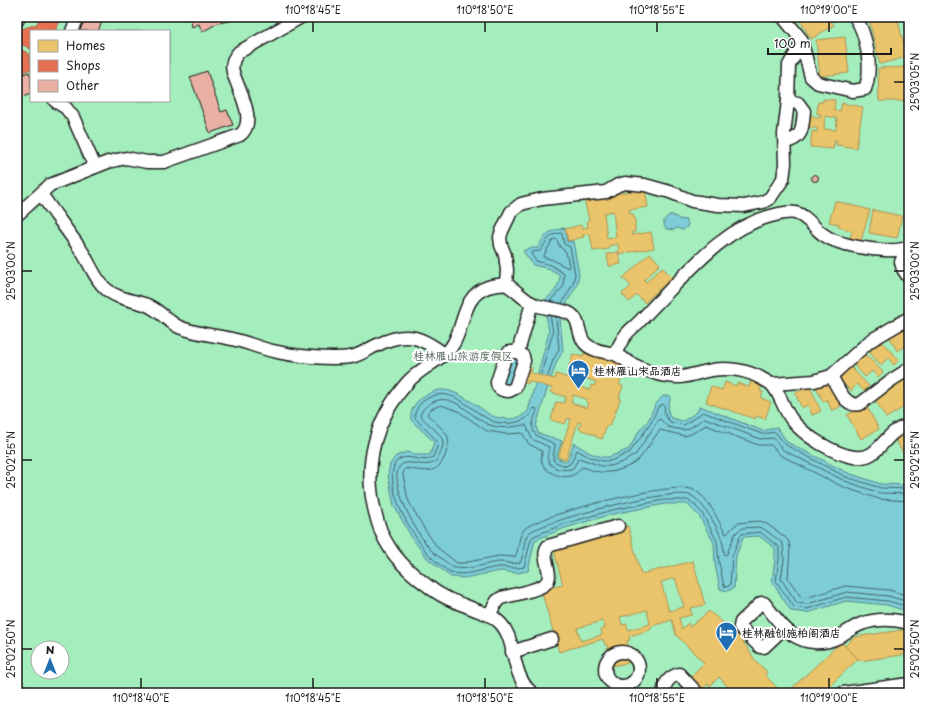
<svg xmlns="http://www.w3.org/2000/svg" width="926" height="710" font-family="'Playpen Sans','LXGW WenKai TC',sans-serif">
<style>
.green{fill:#a4eebd;stroke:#60856c;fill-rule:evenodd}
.water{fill:#7dcdd7;stroke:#56868c}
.homes{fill:#e9c46a;stroke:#ac9253;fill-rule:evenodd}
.shops{fill:#e76f51;stroke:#aa5641}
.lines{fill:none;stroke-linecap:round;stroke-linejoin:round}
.shore{stroke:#436367;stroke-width:1}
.building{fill:#e9b0a3;stroke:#1c1c1c}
.minor-casing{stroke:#1c1c1c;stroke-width:15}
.minor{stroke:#fff;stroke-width:12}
.ticks{fill:none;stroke:#1c1c1c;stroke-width:1.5}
.labels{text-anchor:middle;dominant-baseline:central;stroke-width:4;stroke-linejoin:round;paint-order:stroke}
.park-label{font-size:11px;fill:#455b4c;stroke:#fff}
.poi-label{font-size:11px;font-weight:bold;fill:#1c1c1c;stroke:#fff;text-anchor:start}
.neatline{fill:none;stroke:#1c1c1c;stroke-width:1.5}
.ticks-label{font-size:10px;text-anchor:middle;fill:#1c1c1c}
</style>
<rect width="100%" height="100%" fill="#fff"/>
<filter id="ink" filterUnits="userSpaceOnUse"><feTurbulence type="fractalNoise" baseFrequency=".025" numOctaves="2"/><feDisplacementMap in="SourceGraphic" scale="8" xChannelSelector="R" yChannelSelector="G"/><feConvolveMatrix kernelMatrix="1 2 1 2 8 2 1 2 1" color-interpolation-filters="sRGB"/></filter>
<g filter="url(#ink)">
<path class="green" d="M17 17H909V693H28L17 667ZM31 31H169V101H31ZM38 648H62V672H38Z"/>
<g class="water">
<path d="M669 215H673L679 219 686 220 688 224 687 227 683 230 677 228 674 230 666 229 664 225V220Z"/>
<path d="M565 228 567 242 573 241 579 274 577 285 566 304 560 317 563 351 557 361 545 396 536 426 538 433 562 441 556 458 567 462 574 443 590 453 602 457H609L629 449 639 431 648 421 655 405 663 396H671C669 404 666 411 671 418L683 421 697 412 700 406 763 431 777 427 787 442 848 473 881 484 909 485V612L887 605 846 601 807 613 791 611 772 582 775 559V548L759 536 743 537 736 556 734 588 727 591 720 589 715 564 714 543 699 516 687 504H665L613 514 565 528 535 540 528 571 517 573 500 571 464 578 451 577 427 558 412 538 394 506 388 475 390 464 396 456 407 452 415 455H430L434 442 411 420C410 411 414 403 422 398 426 395 433 391 439 390 456 388 478 407 492 416 505 420 518 421 528 411L549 332 546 314V299C555 292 559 287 560 275L550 269 533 265 523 251 529 248H538C546 233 548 231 565 228Z"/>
<path d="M514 357 519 361 509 386 502 384 509 358Z"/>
</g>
<g class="homes">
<path d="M798 17H828L834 25 811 39Z"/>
<path d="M880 17H897L907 57 880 64 869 20Z"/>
<path d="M845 37 849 73 820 76 816 40Z"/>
<path d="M905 67 906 101H879L878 68Z"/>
<path d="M823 99 835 100 834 110 840 111 842 103 863 107 856 148 836 145 837 140 835 139 833 149 810 147 812 131 817 132V128L796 127 798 113 808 114 814 116V118H820L821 114H817L818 102H823ZM825 116 837 118 836 130 824 129Z"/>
<path d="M645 189 648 207 629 210 630 214H633L635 219V232H632V235L651 232 654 248 619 254 618 244 609 246V249L593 251 590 234 583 235 584 237 568 241 565 229 581 225 582 228 588 227 587 221 589 220 584 199ZM613 211 616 237 607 238 604 213Z"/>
<path d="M835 201 870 210 861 241 850 238 852 231 838 227 839 224 829 222Z"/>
<path d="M873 210 902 216 897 238 869 233Z"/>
<path d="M618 252 621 264 609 266 607 254Z"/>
<path d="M650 253 660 264 644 280 646 282 662 267 672 277 645 303 637 295 629 302 622 294 631 286 623 278Z"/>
<path d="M903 328 909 338V352L905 346 897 351 889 336Z"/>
<path d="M881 341 899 360 894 365 888 358 881 365 869 352Z"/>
<path d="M596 342 604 345 599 358 613 360 622 365 620 370 624 371 619 385 623 386 619 398H621L610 426 607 425 602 439 596 437 597 436 579 429 581 423 578 422 566 460 558 457 571 419 568 418 565 424 551 420 556 402 564 403 566 397 550 392 552 388 528 381V384L511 379 516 363 532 368 531 373 555 379 556 374 572 379 575 371 568 369 573 354 583 357 584 353 592 355ZM579 376 596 382 594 386 591 385 590 390 577 386ZM573 395 587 399 586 402 589 403 587 408 571 403Z"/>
<path d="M865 354 883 372 878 377 872 371 865 377 854 365Z"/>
<path d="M851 367 869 386 864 391 857 384 851 391 839 379Z"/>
<path d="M909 375V404L886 418 874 398Z"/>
<path d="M751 381 762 385 760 391 763 392 761 398 771 402 765 419 756 416 755 419 706 402 711 386 722 390 725 382 736 386 737 383 749 387Z"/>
<path d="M830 381 841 406 832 411 827 400 823 402 816 387Z"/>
<path d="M810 387 821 411 812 415 808 405 802 408 795 393Z"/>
<path d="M866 405 879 429 861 439 847 415Z"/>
<path d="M909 431V456L906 458 895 439Z"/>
<path d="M628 526 641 574 693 561 705 605 690 608 692 615 679 618 682 629 688 623 690 627 709 611 740 637 755 660 767 672 765 675 782 693H733L719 677 710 686 708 684 699 693H688L681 686 704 663 676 635 672 620 652 626 650 630 629 636 630 640 627 641 632 662 612 666 607 645H605L603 639 559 652 541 590 563 585 553 547ZM675 578 684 607 669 611 661 582ZM647 610 650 624 628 630 627 624 622 625 620 617ZM603 621 605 628 601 629 602 635 581 641 577 628Z"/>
<path d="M909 629V654L860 661 845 646 854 637Z"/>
<path d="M841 642 858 659 822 693H793L790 690Z"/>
</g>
<g class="shops">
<path d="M40 17H62L55 31H31V49L17 42 19 30 37 24Z"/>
<path d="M17 48 28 53 31 66V69L17 74Z"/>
</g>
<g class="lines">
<g class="shore">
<path d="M555 239 557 240 560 247 566 252 569 266 568 268 553 260 543 257 552 241Z"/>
<path d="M550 301 563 287 564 274 551 265 536 261 531 254 532 252 540 251C548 241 547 235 560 233L562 234 564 244 570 247 575 274 573 284 562 303"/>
<path d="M541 374 553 332 550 315"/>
<path d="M548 376 553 360 559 349 556 317"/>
<path d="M909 489 881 488 846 477 786 445 775 432 762 434 703 412 684 425 670 422 665 415 664 405 663 404 658 407 651 423 630 452 611 461H602L589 457 577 450 571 463 566 466 555 462 553 460 555 444 537 436C529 429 534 419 537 410L536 408 533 409C530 416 525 420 517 422 509 424 498 424 490 420 468 409 449 381 422 402 418 406 414 412 415 418L437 441 438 444 433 457C424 465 408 452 398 460 388 468 394 493 398 503 401 515 421 546 429 555 435 561 444 569 451 572 461 578 487 568 499 567 508 567 515 569 524 567L531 539 534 536 564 524 612 510 664 500H688L693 503 702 513 717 541 719 563 724 586 727 587 730 585 732 556 741 534 760 532 779 547V559L776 581 794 607 807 609 846 597 888 601 909 607"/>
<path d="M909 494 880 493 845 481 783 450 773 438 760 439 705 418 688 429 683 430 668 427 661 420 659 419 636 454 623 462 611 466H601L579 458 573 468C566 472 550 469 548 460 546 456 549 451 549 447L532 439 526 425C513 426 505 430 490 425 472 419 454 391 433 402 426 405 423 409 420 415 425 423 443 433 443 443 443 447 441 451 440 454 432 479 400 448 397 474 395 494 419 539 434 553 438 556 442 559 446 562 449 564 452 568 456 568 470 571 487 562 501 562 507 563 513 564 520 563 525 555 522 538 530 532 549 520 674 486 692 496 702 501 720 530 722 541 724 545 723 551 725 555L727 554 735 534 739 530 743 528 758 527 764 529 780 541 783 544 784 560 781 579 797 603 807 604 847 592 888 596 909 602"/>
<path d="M909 501 879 499 843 487 780 455 771 445H758L706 425 691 434 685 436 660 430C652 439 648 449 640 458 633 467 611 474 600 472 594 472 588 468 582 467 580 470 577 473 573 475 564 480 546 473 542 463 541 459 542 455 542 451L529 444 522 433 506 434 487 431 458 411 441 405 431 409 427 414C433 421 442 427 447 435 450 441 448 446 446 453 439 475 426 472 406 468L404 470 403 475 408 500 425 530 438 548 457 563H463L499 556 515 557C520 548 517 534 527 527 548 513 674 480 694 490 711 499 716 519 726 534L728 533 733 527 738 523 760 521 767 524 785 537 789 542 790 548 788 578 801 597 806 598 845 586 889 590 909 596"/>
</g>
</g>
<g class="building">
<path d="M83 17H104L98 31H76Z"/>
<path d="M190 17H229L230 21 218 23 202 32 199 24 192 27Z"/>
<path d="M207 71 221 112 227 110 233 125 210 133 190 77Z"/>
<path d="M29 72 31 77V94L17 99V76Z"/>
<circle cx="815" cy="178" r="3.5"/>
</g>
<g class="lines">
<defs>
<g id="minor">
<path d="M17 21 19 17"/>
<path d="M72 31 78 17"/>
<path d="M802 43 811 77 818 83 853 91 865 89C873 69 867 34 855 17"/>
<path d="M55 101 66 108 73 117 95 167"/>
<path d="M785 142C804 138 802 128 804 111L798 103 788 101"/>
<path d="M41 194C54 213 68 231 81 250 90 263 94 278 105 288 116 299 133 300 147 305 159 310 167 321 179 327 196 334 215 335 232 339 246 342 259 348 273 351 293 356 330 360 351 357 360 355 367 350 375 346 404 331 419 335 444 354"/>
<path d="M17 215 50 185 108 162 126 158 147 162H164L240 135C258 121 238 90 233 72 231 64 233 58 239 52L301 17"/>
<path d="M909 253 903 257 901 262 903 269 909 278"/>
<path d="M506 284 507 270 505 255 501 245 500 237 502 231 511 212 521 204 525 203 542 199 606 192 618 185 625 183 645 185 670 192 692 201 718 205 744 206 763 202 770 198 783 179 785 164 784 134 788 101 789 65 802 43 801 39 783 17"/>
<path d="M518 352 523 356 524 361 515 388 509 391C503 391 497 389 497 382L506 355 509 352H518L532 303"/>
<path d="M615 354C634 366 657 378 680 377 690 376 698 373 707 371 723 367 742 369 757 376 762 379 770 382 773 386 781 396 784 410 792 420 804 436 834 454 854 457 874 460 880 444 893 433 898 429 904 427 909 424"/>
<path d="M831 376C838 387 845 408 860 404L890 381 909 369"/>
<path d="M772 384 814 381 831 376 870 341 909 318"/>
<path d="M489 615 497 601 501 598C512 595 535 591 544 585 557 576 539 557 548 546L618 526"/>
<path d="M784 628 764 647H760L740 627 741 622 761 603H764C773 614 781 627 793 635 805 643 823 645 837 638 846 633 854 626 864 623 879 618 894 619 909 623"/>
<circle cx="622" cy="669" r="17"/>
<path d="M512 652 552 639"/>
<path d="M532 693C509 674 518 638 498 621 492 615 484 613 476 610 459 603 442 598 428 586 413 575 397 561 388 545 381 535 378 524 375 512 363 464 375 420 407 383 418 370 433 364 446 353 466 335 459 296 488 287 494 285 500 285 506 284 516 290 523 299 533 304 544 309 557 308 569 313 581 319 577 333 584 342 590 351 606 352 615 354 618 348 621 341 625 336 628 331 634 327 638 323 645 316 652 308 659 301 692 268 725 228 771 216 779 214 787 211 795 213 807 215 814 229 824 235 839 246 892 255 909 247"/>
<path d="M664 693C663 684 670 676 679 674L697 693"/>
<path d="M843 693 909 684"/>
</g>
</defs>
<use href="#minor" class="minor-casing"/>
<use href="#minor" class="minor"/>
</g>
</g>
<path class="ticks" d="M313 22V32M485 22V32M657 22V32M829 22V32M894 82H904M22 271H32M894 271H904M22 460H32M894 460H904M22 649H32M894 649H904M141 678V688M313 678V688M485 678V688M657 678V688M829 678V688"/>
<defs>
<symbol id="hotel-pin" viewBox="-11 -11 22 30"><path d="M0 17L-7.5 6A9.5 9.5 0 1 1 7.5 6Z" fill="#1f6fb2" stroke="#fff"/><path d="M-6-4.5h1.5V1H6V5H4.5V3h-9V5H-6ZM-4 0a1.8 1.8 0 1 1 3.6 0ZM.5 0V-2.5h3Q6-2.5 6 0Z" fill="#fff"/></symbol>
</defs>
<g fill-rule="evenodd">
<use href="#hotel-pin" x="566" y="358" width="25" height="34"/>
<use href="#hotel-pin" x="714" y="620" width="25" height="34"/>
</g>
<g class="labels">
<g class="park-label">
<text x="463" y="355">桂林雁山旅游度假区</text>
</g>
<g class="poi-label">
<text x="594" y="370">桂林雁山宋品酒店</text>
<text x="742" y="632">桂林融创施柏阁酒店</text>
</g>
</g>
<rect width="926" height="710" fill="none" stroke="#fff" stroke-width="44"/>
<rect x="30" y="30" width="140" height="72" fill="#ffffff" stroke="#a4a4a4"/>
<rect x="38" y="40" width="20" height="12" fill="#e9c46a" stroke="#a4a4a4"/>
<text x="66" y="50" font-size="12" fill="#1c1c1c">Homes</text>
<rect x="38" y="60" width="20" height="12" fill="#e76f51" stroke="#a4a4a4"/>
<text x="66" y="70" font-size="12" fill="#1c1c1c">Shops</text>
<rect x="38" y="80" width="20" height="12" fill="#e9b0a3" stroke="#a4a4a4"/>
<text x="66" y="90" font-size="12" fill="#1c1c1c">Other</text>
<g transform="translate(50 660)"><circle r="19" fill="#ffffff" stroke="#a4a4a4"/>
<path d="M0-3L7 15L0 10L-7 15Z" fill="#1f6fb2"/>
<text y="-6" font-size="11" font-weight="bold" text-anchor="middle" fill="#1c1c1c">N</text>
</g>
<path d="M768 48v6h123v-6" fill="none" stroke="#1c1c1c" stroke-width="2"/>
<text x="774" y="48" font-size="12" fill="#1c1c1c" stroke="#ffffff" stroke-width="3" paint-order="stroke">100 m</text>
<rect x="22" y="22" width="882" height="666" class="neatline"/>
<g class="ticks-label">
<text x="313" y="14">110°18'45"E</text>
<text x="485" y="14">110°18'50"E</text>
<text x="657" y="14">110°18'55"E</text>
<text x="829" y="14">110°19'00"E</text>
<text transform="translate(915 82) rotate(-90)" y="4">25°03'05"N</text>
<text transform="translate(11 271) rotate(-90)" y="4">25°03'00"N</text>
<text transform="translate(915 271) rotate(-90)" y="4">25°03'00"N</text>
<text transform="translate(11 460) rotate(-90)" y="4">25°02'55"N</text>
<text transform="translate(915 460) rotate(-90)" y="4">25°02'55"N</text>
<text transform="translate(11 649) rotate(-90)" y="4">25°02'50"N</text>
<text transform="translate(915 649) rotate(-90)" y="4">25°02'50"N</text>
<text x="141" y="702">110°18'40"E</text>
<text x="313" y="702">110°18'45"E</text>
<text x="485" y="702">110°18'50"E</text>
<text x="657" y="702">110°18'55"E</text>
<text x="829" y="702">110°19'00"E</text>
</g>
</svg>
